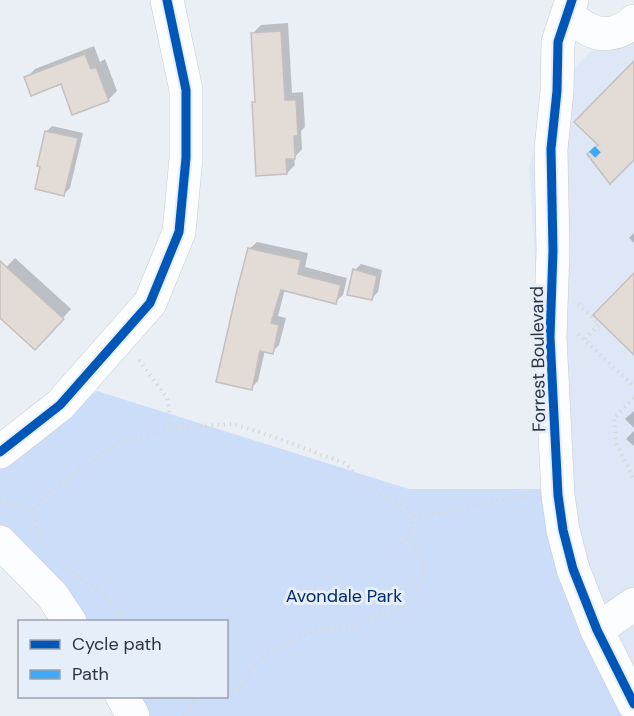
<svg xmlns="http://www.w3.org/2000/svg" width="634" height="716" font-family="'DM Sans',sans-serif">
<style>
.built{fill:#dde7f5}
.green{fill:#cbddf9}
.shadow{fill:#0003}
.building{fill:#e3dbd6;stroke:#c3c0bf;stroke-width:1.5}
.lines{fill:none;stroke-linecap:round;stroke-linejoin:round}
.minor-casing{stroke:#c6ccd3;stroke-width:34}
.path{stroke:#d7d9db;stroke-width:4;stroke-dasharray:1.5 4.5;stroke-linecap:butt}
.minor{stroke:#fcfdfe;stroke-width:33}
.quiet{stroke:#3fa9f5;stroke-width:8;stroke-dasharray:15 8;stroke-linecap:butt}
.cycleway-casing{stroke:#e6eef9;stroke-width:13}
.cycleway{stroke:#0057b8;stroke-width:9}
.labels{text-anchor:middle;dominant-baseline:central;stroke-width:6;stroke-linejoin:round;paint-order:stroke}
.street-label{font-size:18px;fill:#2c333e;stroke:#e6eef9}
.park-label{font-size:18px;fill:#00296d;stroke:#e6eef9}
</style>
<rect width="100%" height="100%" fill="#eaeff5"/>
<path class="built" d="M634 6V713L550 489 529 168 545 99Z"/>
<path class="green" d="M97 391 409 489H550L634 716H137L122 697 226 696V622L67 621 0 530V467Z"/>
<g class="shadow">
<path d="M288 23 292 93 303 92 305 127 301 131 302 149 294 158 295 165 287 173 253 103 256 100 253 33 261 25Z"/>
<path d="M94 46 100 62 105 59 117 91 108 100 62 82 26 78 35 69Z"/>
<path d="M52 126 83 133 70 188 64 194 42 165 46 132Z"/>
<path d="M634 233V243L629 238Z"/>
<path d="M257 242 308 253 305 267 347 278 343 295 335 302 285 289 278 316 286 318 279 345 272 352 265 350 258 381 251 388 249 249Z"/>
<path d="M15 258 71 309 44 339 0 316V274Z"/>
<path d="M361 264 382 270 378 292 372 298 355 270Z"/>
<path d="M634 411V428L625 419Z"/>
<path d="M634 431V446L626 439Z"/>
</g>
<g class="building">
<path d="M281 31 285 100H296L298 136H294L295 159H286L287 174 256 176 252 102H255L251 33Z"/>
<path d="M85 54 91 69 96 67 109 101 72 115 61 84 31 96 24 77Z"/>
<path d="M634 61V160L610 184 587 154 598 145 574 122Z"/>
<path d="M45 131 78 138 64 196 35 189 40 167 37 166Z"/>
<path d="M248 248 301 260 298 274 341 285 336 304 281 290 271 323 279 325 273 354 260 351 252 390 216 382 237 290Z"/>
<path d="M0 261 64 319 35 350 0 318Z"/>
<path d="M353 269 377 276 372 300 347 295Z"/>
<path d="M634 273V355L593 315Z"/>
</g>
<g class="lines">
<defs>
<g id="minor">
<path d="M572 0 558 42 557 91 551 149 553 251 550 337 558 495 563 530 573 569 597 630 634 704"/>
<path d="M567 15C574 20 581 26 588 29 603 38 622 33 634 21"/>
<path d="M0 452 60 405 150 303 179 232 186 158V90L167 0"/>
<path d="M0 542 52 595 70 622"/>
<path d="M597 630 634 604"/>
<path d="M122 696 133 716"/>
</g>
</defs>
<use href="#minor" class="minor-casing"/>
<g class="path">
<path d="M578 304 599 324"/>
<path d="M578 334 634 386"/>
<path d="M585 339 601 322"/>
<path d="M139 360 167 398 172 428"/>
<path d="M634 398 614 418 616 443 634 479"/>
<path d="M0 500 34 510"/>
<path d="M414 515 448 513 468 507 528 495"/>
<path d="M43 544 37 535 34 510 48 492 118 443 172 428 232 424 263 433 344 463 384 498 407 508 413 515"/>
<path d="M391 551 410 535"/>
<path d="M67 568C89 583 111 600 126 622"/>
<path d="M226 693 241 689 255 664 283 643 316 631 353 626 378 615 400 609 416 597 424 569 410 535 413 515"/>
<path d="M214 696H215"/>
<path d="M183 716 188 713 197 696"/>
</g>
<use href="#minor" class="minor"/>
<path class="quiet" d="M592 149 598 155"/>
<defs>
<g id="cycleway">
<path d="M572 0 558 42 557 91 551 149 553 251 550 337 558 495 563 530 573 569 597 630 634 704"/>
<path d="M0 452 60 405 150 303 179 232 186 158V90L167 0"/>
</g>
</defs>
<use href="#cycleway" class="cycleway-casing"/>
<use href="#cycleway" class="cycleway"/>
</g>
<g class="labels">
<g class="street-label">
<text transform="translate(538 359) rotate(-91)">Forrest Boulevard</text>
</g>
<g class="park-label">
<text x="344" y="596">Avondale Park</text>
</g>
</g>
<rect x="18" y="620" width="210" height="78" fill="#e6eef9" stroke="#9ca3ae" stroke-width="1.5"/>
<rect x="30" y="640" width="30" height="9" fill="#0057b8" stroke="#9ca3ae" stroke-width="1.5"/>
<text x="72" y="650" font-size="18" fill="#2c333e">Cycle path</text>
<rect x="30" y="670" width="30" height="9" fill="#3fa9f5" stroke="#9ca3ae" stroke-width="1.5"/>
<text x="72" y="680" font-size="18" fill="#2c333e">Path</text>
</svg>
